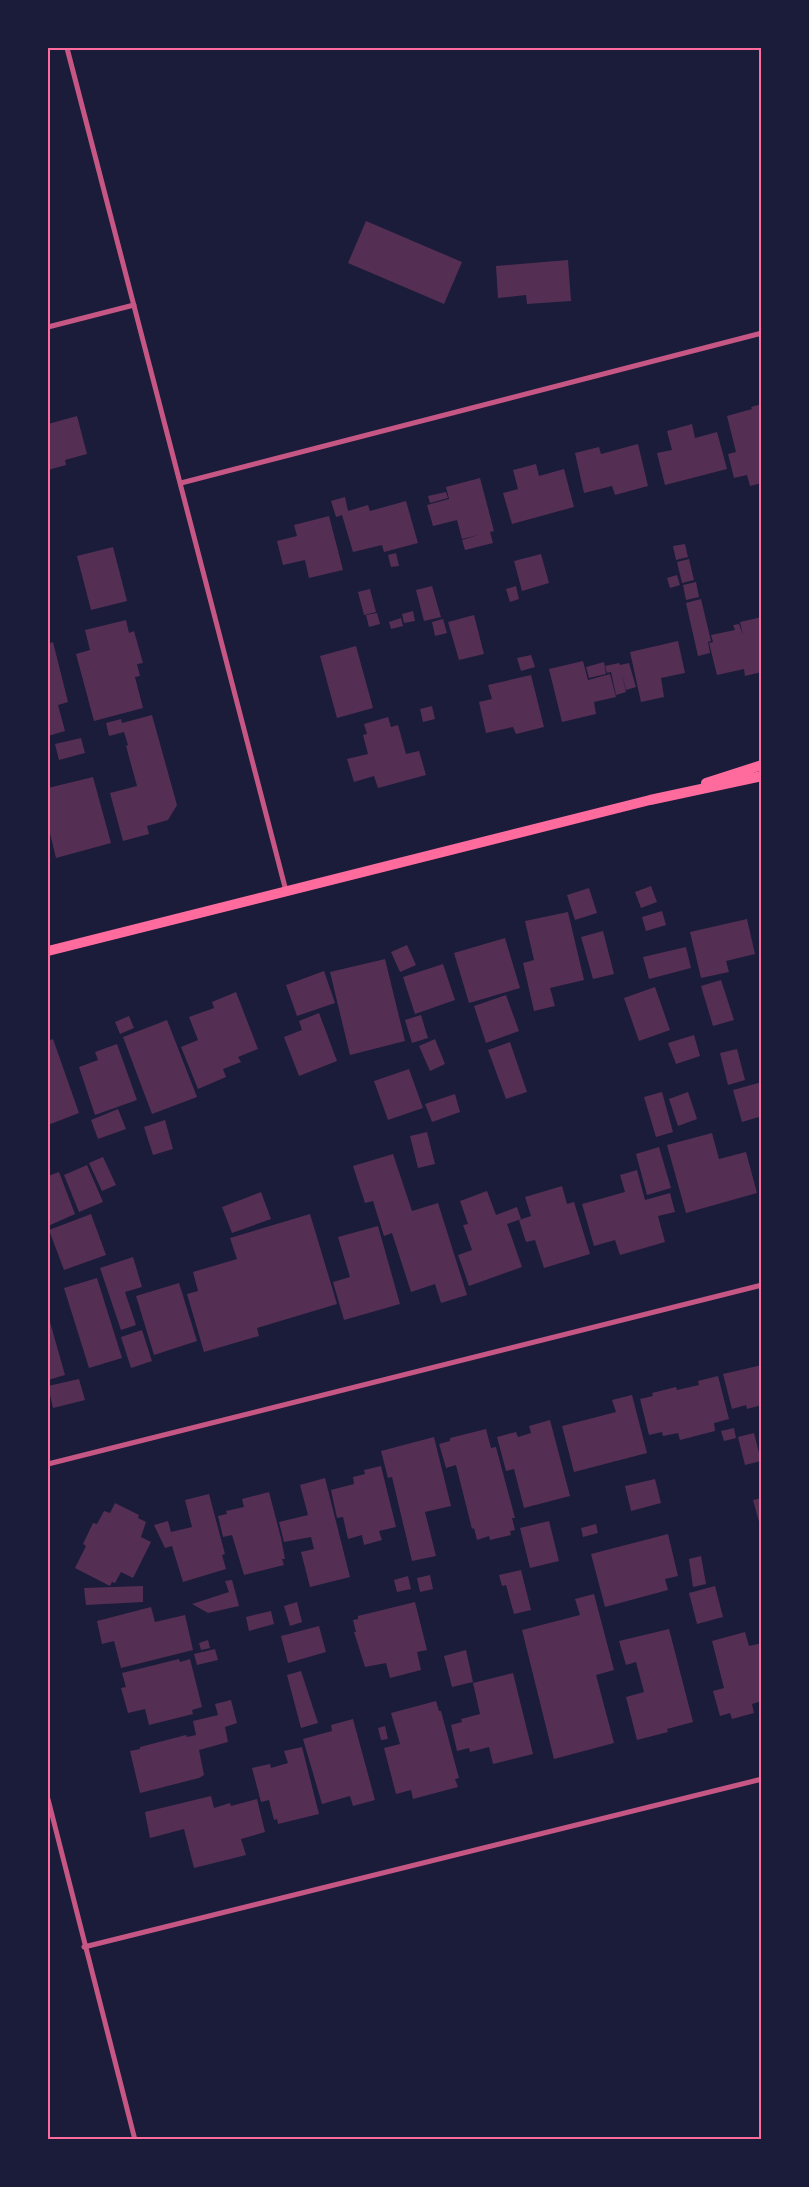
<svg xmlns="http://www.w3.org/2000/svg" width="809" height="2187" font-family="'Source Sans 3',sans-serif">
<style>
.building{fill:#542f53}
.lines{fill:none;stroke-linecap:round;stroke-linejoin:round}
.minor{stroke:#c65784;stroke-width:5}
.secondary{stroke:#ff6b9d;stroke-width:10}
.neatline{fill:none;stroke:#ff6b9d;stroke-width:2}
</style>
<rect width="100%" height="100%" fill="#1b1b3a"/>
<g class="building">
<path d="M366 221 462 262 444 304 348 263Z"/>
<path d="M568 260 571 301 527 304 526 295 498 298 496 266Z"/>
<path d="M762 404V483L750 486 747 475 734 478 728 454 736 452 727 416 752 409 751 407Z"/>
<path d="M77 416 87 454 65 460 66 465 48 470V424Z"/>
<path d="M692 424 695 438 717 432 727 469 665 485 657 453 672 450 667 431Z"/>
<path d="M638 444 648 486 615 495 612 486 584 493 575 453 599 447 601 454Z"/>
<path d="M536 464 539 476 564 469 574 507 512 524 503 493 518 489 513 470Z"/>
<path d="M480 478 494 531 490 532 493 543 465 550 462 540 478 535 462 539 457 520 433 526 427 505 449 499 446 487Z"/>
<path d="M446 492 448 498 430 503 428 496Z"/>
<path d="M345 497 348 511 368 505 370 511 406 501 418 543 384 552 382 545 353 552 342 515 336 517 331 501Z"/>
<path d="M329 516 343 570 309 578 305 560 283 565 277 541 297 536 294 525Z"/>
<path d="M685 544 688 557 676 560 673 546Z"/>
<path d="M113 547 127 601 91 610 77 556Z"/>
<path d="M396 553 399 566 391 567 388 555Z"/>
<path d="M541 554 549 583 522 591 514 561Z"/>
<path d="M689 559 694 580 682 583 677 562Z"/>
<path d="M677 575 680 585 670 588 667 578Z"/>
<path d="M696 582 699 597 686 600 683 585Z"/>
<path d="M432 586 441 617 424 621 416 590Z"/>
<path d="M516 586 519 599 510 602 506 589Z"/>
<path d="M370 589 376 612 364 615 358 592Z"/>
<path d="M701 599 711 641 708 642 710 653 698 656 686 603Z"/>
<path d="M413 611 415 621 404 623 402 614Z"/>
<path d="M377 613 380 624 369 627 366 615Z"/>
<path d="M474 615 484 654 459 660 448 622Z"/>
<path d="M762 617V672L745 676 744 669 717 675 709 643 713 642 711 635 735 630 733 625 739 624 743 635 740 622Z"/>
<path d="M401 618 403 626 391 629 389 622Z"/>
<path d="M443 619 447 633 435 636 432 622Z"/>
<path d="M126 620 129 633 134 631 143 663 137 664 140 676 135 677 143 708 94 721 76 654 90 650 85 630Z"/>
<path d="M678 641 685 673 661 678 664 697 641 702 630 652Z"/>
<path d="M53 642 68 702 58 705 65 731 48 736V644Z"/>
<path d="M356 646 373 708 337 718 320 656Z"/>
<path d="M531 655 535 667 521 671 517 658Z"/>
<path d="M583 661 588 680 610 674 616 697 594 702 596 714 562 722 549 669Z"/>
<path d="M604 662 606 674 589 678 586 667Z"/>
<path d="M619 663 620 665 629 663 636 687 626 690 621 671 626 692 616 695 611 672 607 673 605 666Z"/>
<path d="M531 675 544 727 516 734 513 727 486 733 479 702 492 699 488 685Z"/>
<path d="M432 706 435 719 423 722 420 709Z"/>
<path d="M152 715 177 805 168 820 147 826 149 834 123 841 110 793 137 786 126 746 128 745 124 732 109 736 106 723 121 719 122 723Z"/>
<path d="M388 717 391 727 398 725 406 754 419 751 426 775 378 788 374 776 354 782 347 759 368 754 363 735 367 734 364 724Z"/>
<path d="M81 738 85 753 59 760 55 744Z"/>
<path d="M93 777 111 843 56 858 48 825V788Z"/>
<path d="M651 886 657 902 641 908 635 892Z"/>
<path d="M589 888 597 913 575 920 567 895Z"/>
<path d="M662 911 666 925 646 931 642 917Z"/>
<path d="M568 912 584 980 550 988 555 1006 534 1011 523 963 534 960 525 921Z"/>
<path d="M747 919 755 954 726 961 729 972 701 978 690 932Z"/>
<path d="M603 931 614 974 593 979 581 937Z"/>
<path d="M505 938 520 988 469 1003 454 953Z"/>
<path d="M407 945 416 965 400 972 391 952Z"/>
<path d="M686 947 691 968 649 979 643 957Z"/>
<path d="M385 959 405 1041 350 1055 330 972Z"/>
<path d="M443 964 455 1000 415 1014 403 977Z"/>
<path d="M324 971 335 1003 297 1016 286 985Z"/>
<path d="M721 980 734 1020 713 1026 701 986Z"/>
<path d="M655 987 670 1030 639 1041 624 998Z"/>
<path d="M236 992 258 1049 238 1057 241 1062 223 1069 226 1077 198 1089 181 1047 198 1040 189 1017 214 1008 212 1002Z"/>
<path d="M506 995 519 1031 486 1043 474 1006Z"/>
<path d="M319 1013 337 1061 299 1076 284 1037 302 1030 299 1021Z"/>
<path d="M421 1015 428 1038 412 1043 405 1020Z"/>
<path d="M129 1016 134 1028 120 1034 115 1022Z"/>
<path d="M167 1020 197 1097 152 1114 123 1037Z"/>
<path d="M694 1035 700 1056 676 1064 668 1043Z"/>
<path d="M53 1039 79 1113 48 1125V1041Z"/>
<path d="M435 1039 445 1064 430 1071 419 1046Z"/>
<path d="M510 1042 527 1092 506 1099 488 1050Z"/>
<path d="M117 1044 137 1100 95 1115 79 1067 98 1060 95 1052Z"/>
<path d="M737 1049 745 1080 728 1085 720 1053Z"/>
<path d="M409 1069 423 1108 388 1120 374 1081Z"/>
<path d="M762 1082V1116L742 1122 733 1090Z"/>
<path d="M662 1092 673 1132 656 1137 644 1097Z"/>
<path d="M688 1092 697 1119 678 1126 669 1099Z"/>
<path d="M455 1094 460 1112 432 1122 425 1104Z"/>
<path d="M118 1109 126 1129 98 1139 91 1120Z"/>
<path d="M165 1120 173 1149 153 1155 144 1127Z"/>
<path d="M427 1132 435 1164 418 1168 410 1136Z"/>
<path d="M712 1133 719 1159 746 1152 757 1193 686 1213 667 1145Z"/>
<path d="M659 1147 671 1188 647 1195 636 1154Z"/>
<path d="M393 1154 412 1211 438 1203 467 1295 441 1303 435 1284 411 1292 392 1233 384 1236 373 1201 365 1203 353 1166Z"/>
<path d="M103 1157 116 1185 102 1191 89 1163Z"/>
<path d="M87 1165 103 1202 79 1212 64 1175Z"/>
<path d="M637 1170 645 1200 670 1193 675 1212 658 1216 665 1242 620 1255 615 1240 594 1246 582 1204 625 1192 620 1175Z"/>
<path d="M59 1172 75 1214 48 1226V1176Z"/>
<path d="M562 1186 567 1204 574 1202 590 1254 544 1268 535 1240 526 1242 519 1220 531 1216 525 1197Z"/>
<path d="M487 1191 496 1215 517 1207 521 1219 507 1224 522 1267 469 1286 458 1255 472 1250 463 1225 468 1224 460 1201Z"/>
<path d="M261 1192 271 1219 232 1233 222 1207Z"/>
<path d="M91 1214 106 1255 64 1270 49 1230Z"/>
<path d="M310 1214 337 1304 257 1328 259 1336 204 1352 187 1294 198 1291 193 1272 237 1259 230 1238Z"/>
<path d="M378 1226 400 1304 344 1320 333 1282 350 1277 338 1237Z"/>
<path d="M133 1257 142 1287 125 1292 136 1325 121 1330 100 1268Z"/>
<path d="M97 1278 122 1358 89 1368 64 1288Z"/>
<path d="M179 1283 197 1341 154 1355 136 1296Z"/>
<path d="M48 1315 65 1375 48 1380Z"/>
<path d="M142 1330 152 1361 131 1368 121 1337Z"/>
<path d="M762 1365V1405L747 1409 746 1405 732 1409 723 1374Z"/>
<path d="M718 1376 729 1419 714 1423 715 1431 680 1440 678 1433 663 1436 662 1432 649 1435 640 1399 653 1396 652 1393 676 1387 677 1390 699 1385 698 1381Z"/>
<path d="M79 1379 85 1400 53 1408 48 1386Z"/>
<path d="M632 1395 647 1453 574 1472 562 1426 616 1412 612 1400Z"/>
<path d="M550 1420 570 1496 524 1508 514 1469 506 1471 497 1437 516 1432 518 1437 531 1433 529 1426Z"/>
<path d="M734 1428 736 1438 724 1441 721 1431Z"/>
<path d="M486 1429 491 1448 496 1447 515 1518H512L515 1530 510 1531 511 1535 490 1540 489 1536 477 1540 474 1528 472 1529 456 1465 446 1468 439 1444 450 1441V1438Z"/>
<path d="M754 1433 761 1461 745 1465 738 1437Z"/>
<path d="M434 1437 451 1506 425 1512 436 1556 412 1561 392 1477 388 1478 381 1451Z"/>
<path d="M381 1466 396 1527 379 1531 382 1540 364 1545 362 1535 348 1539 343 1517 337 1518 331 1490 354 1484 353 1477 365 1474 364 1470Z"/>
<path d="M325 1478 350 1577 310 1587 301 1552 314 1549 311 1537 284 1542 279 1522 308 1515 300 1485Z"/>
<path d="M655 1479 661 1503 631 1511 625 1486Z"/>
<path d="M269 1492 281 1538 285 1559H282L284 1565 244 1575 232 1535 223 1537 218 1516 227 1514 226 1511 244 1507 242 1499Z"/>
<path d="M209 1494 225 1554 222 1555 226 1569 183 1582 172 1546 165 1548 154 1525 168 1521 171 1532 192 1527 185 1500Z"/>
<path d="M762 1498V1529H761L753 1500Z"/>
<path d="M115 1503 139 1515 138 1518 146 1522 141 1537 151 1542 133 1578 121 1572 115 1583 112 1582 110 1586 75 1568 86 1546 83 1544 93 1523 97 1524 104 1511 110 1513Z"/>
<path d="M549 1521 559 1561 530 1568 520 1528Z"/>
<path d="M596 1524 598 1533 583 1537 581 1528Z"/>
<path d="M668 1534 678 1576 665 1579 668 1590 605 1607 591 1554Z"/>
<path d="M701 1556 706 1584 693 1587 689 1559Z"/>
<path d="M521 1570 531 1610 514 1614 506 1585 502 1586 499 1575Z"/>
<path d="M430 1575 433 1589 420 1592 417 1578Z"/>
<path d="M408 1576 411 1589 397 1592 394 1580Z"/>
<path d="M232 1580 239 1606 208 1613 192 1604 229 1592 225 1581Z"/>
<path d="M143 1586V1602L86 1605 84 1588Z"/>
<path d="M715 1586 723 1617 697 1624 689 1593Z"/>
<path d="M594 1594 614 1670 596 1675 614 1743 554 1759 522 1630 580 1615 575 1599Z"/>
<path d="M297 1602 302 1622 290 1626 284 1606Z"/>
<path d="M415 1602 427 1650 417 1652 421 1670 390 1678 386 1663 365 1667 354 1632H356L353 1620 358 1619V1616Z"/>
<path d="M151 1607 155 1622 185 1615 193 1650 121 1668 114 1641 102 1644 97 1621Z"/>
<path d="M271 1611 274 1624 249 1631 246 1617Z"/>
<path d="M319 1626 326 1652 288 1663 281 1636Z"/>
<path d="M669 1629 693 1722 667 1729 668 1732 637 1740 626 1697 644 1692 636 1662 626 1665 619 1641Z"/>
<path d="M745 1632 749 1646 762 1643V1701L752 1704 754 1713 732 1719 730 1713 720 1716 713 1691 724 1688 712 1641Z"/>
<path d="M208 1640 210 1648 201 1650 199 1643Z"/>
<path d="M215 1649 218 1660 197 1665 194 1654Z"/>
<path d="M466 1650 473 1682 452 1687 444 1656Z"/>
<path d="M179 1659 180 1662 190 1659 202 1707 192 1710 193 1714 149 1725 145 1709 128 1713 121 1688 126 1687 122 1673Z"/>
<path d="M301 1671 318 1723 301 1728 287 1675Z"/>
<path d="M513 1673 533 1754 493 1764 489 1747 470 1752 469 1748 457 1751 451 1725 462 1722 461 1719 480 1714 473 1683Z"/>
<path d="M231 1700 237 1723 225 1727 228 1742 199 1750 204 1775 199 1778 140 1793 130 1751 140 1749V1747L186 1735 187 1737 196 1735 193 1721 218 1715 215 1704Z"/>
<path d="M436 1701 439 1711H441L459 1778 455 1779 458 1787 413 1799 411 1790 396 1794 384 1748 400 1744 391 1713Z"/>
<path d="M353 1719 375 1800 353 1806 350 1796 322 1804 303 1739 332 1731 331 1725Z"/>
<path d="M385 1726 388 1739 381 1740 378 1728Z"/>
<path d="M302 1747 319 1814 278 1824 277 1819 274 1820 269 1800 261 1802 252 1768 270 1764 271 1768 288 1763 284 1751Z"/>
<path d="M211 1796 214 1808 230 1803 231 1806 257 1799 265 1832 241 1839 246 1855 194 1868 184 1829 150 1838 145 1812Z"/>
</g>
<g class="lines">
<g class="minor">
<path d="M67 48 286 891"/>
<path d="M48 327 134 305"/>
<path d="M181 483 762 333"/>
<path d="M48 1464 762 1285"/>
<path d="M48 1799 135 2140"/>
<path d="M84 1947 762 1779"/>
</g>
<g class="secondary">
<path d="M706 783 762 765"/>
<path d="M48 951 650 800 762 776"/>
</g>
</g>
<rect width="809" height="2187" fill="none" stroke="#1b1b3a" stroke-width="98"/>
<rect x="49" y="49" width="711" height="2089" class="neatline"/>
</svg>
